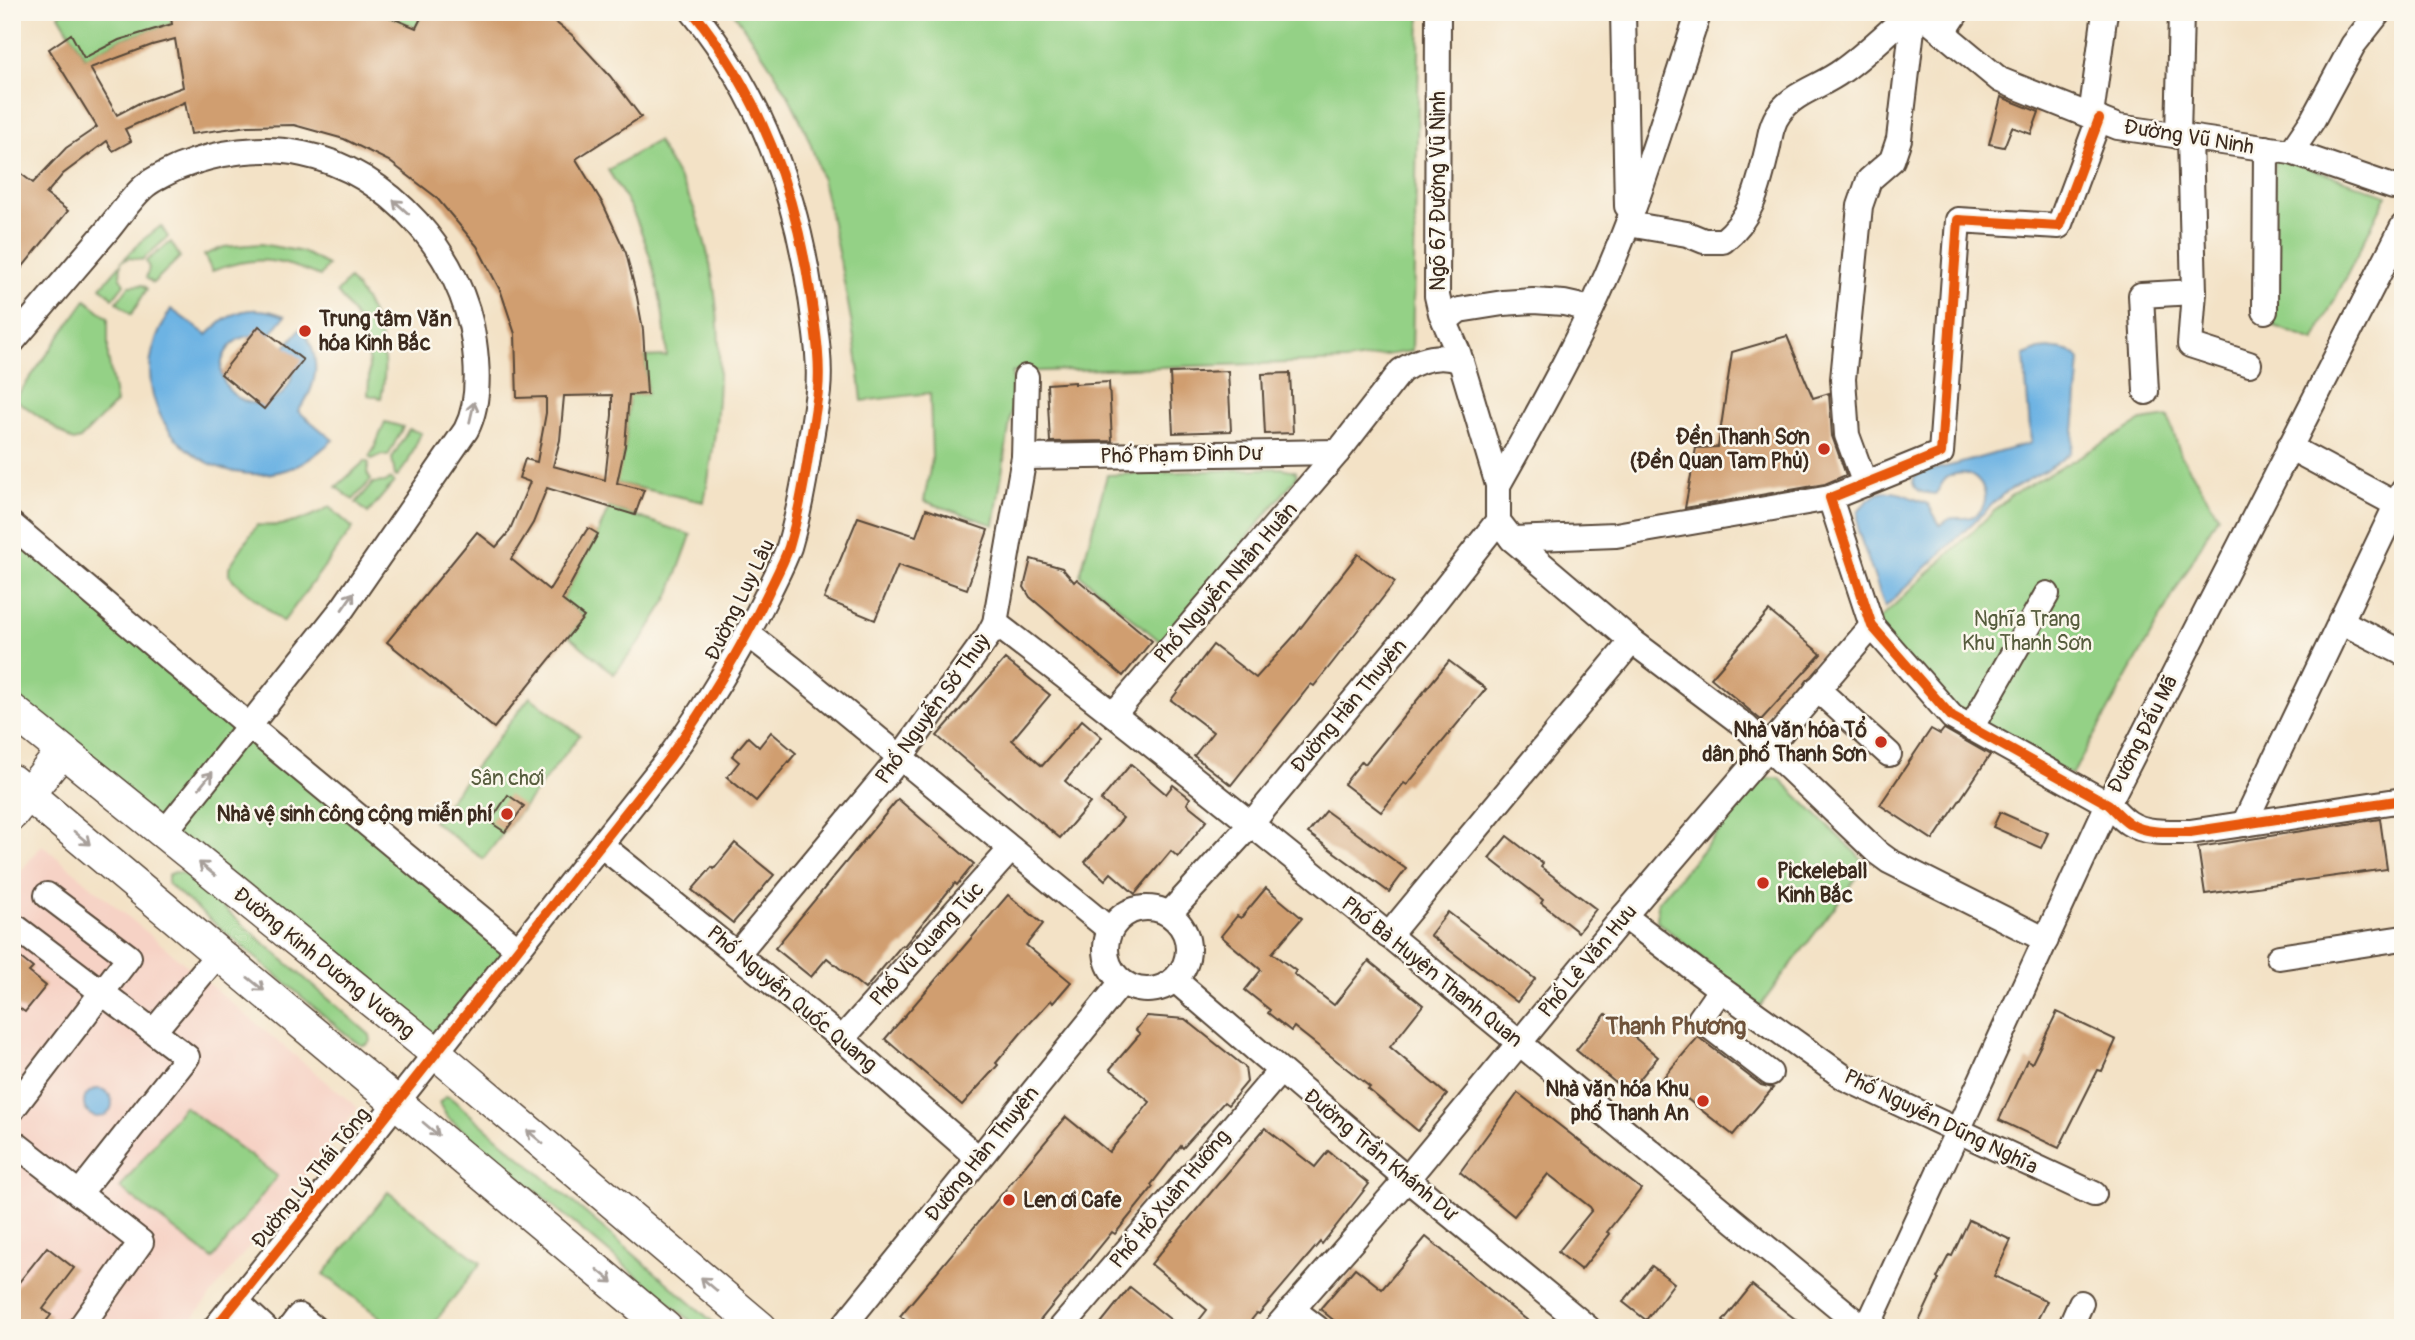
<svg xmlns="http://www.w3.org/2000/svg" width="2415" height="1340" font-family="Pangolin,sans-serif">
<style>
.built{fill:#f6d2c5}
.green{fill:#94d186;stroke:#687e52;stroke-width:2}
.water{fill:#6db3e3;stroke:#546e80;stroke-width:2}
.building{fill:#d09e70;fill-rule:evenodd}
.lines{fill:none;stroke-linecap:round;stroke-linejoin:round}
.minor-casing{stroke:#574637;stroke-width:28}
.major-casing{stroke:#574637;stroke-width:35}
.minor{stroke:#fff;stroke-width:24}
.major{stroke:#fff;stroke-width:32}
.cycleway-casing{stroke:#fbf7ec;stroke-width:15}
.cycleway{stroke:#e8590c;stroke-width:10}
.oneway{stroke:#a79f9a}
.poi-dot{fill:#c8321e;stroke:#fbf7ec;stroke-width:2.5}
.labels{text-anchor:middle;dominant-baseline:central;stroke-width:5;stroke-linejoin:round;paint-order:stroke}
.street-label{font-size:21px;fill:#3b2a1e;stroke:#fbf7ec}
.poi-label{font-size:21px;font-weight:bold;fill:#3b2a1e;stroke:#fbf7ec;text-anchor:end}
.park-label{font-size:21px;fill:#565c3d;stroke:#fbf7ec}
.quarter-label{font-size:24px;font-weight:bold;fill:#6f533b;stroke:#fbf7ec}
</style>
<rect width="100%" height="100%" fill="#fbf7ec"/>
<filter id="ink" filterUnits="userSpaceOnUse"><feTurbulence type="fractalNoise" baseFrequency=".0143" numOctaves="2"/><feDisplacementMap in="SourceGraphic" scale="14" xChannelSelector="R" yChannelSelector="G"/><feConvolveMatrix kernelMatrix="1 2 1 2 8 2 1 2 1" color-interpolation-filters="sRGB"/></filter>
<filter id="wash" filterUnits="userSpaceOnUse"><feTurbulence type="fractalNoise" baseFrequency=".00686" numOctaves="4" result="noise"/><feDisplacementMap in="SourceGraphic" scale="28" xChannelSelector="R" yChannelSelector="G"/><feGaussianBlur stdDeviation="1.57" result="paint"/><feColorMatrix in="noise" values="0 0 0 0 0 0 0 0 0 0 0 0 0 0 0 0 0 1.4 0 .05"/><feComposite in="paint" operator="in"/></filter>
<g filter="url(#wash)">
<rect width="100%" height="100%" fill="#f3e2c6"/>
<path class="built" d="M42 845 358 1108 185 1328H12V882Z"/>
<g class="green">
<path d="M63 12H170L172 24 119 40 85 58 59 15Z"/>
<path d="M378 12H424L416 28Z"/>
<path d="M733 12H1420L1412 351 1346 361 1012 372V409L994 525 924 501 932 458 930 393 862 401C857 349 848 299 837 248 828 202 818 153 796 111 779 75 755 44 733 12Z"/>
<path d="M657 141C669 163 686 187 695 211 729 304 723 407 704 502L616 483 625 446 629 395 647 394 645 357 667 356C665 310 654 259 635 217 628 201 617 185 608 170Z"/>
<path d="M2275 156 2387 195 2314 341 2269 324Z"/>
<path d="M161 226 168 237 142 260 130 258 123 260 144 239Z"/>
<path d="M171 242 180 257 153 283 146 278 149 268 146 261Z"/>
<path d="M261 244 303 252 328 265 320 276C277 258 256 255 212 271L204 255 224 247Z"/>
<path d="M121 264 120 277 124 284 113 298 101 287Z"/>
<path d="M349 279C378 311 391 355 381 398L368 395C372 348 366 328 337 292Z"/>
<path d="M143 285 147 289 131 315 117 302 129 286Z"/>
<path d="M86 300 108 318V357L116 403 80 439 73 441 15 399Z"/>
<path d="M2168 417 2181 455 2218 515 2072 775 1952 717 1872 626 2010 496 2142 421Z"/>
<path d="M385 422 403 427 388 456 381 455 372 459 369 457 374 449Z"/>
<path d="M409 429 421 433 408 462 397 477 395 476 392 458Z"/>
<path d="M365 461 369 463 367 473 371 480 353 500 336 487Z"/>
<path d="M1281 468 1296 471 1297 476 1293 482 1161 642 1080 575 1107 475Z"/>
<path d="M391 479 394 482 368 513 356 503 373 483 385 482Z"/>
<path d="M329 507 353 528 283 622 235 582 229 575V567L257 525C284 528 306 520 329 507Z"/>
<path d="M609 507 691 535 669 596 643 638 614 674 569 636 584 617 562 600 598 533Z"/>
<path d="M12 525 517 948 436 1053 12 708Z"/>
<path d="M530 697 580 735 483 859 433 821Z"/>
<path d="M1779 778 1867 864 1760 1006 1657 921 1658 902 1763 779Z"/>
<path d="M175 872 181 873 188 877 370 1035 371 1041 366 1045H361L353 1040 168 884V875Z"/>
<path d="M446 1096 451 1098 720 1328H699L447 1117 439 1103Z"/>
<path d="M184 1106 277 1176 213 1259 120 1188Z"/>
<path d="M388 1192 481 1263 430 1328H394L324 1274Z"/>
</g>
<g class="water">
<path d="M171 309 207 335C231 310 252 303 285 316L269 336C251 334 236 335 226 352 204 390 262 425 287 388 290 383 294 375 293 368 291 361 287 354 285 347L301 328C322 355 319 385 298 411L333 440C322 449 312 459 299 465 231 496 148 445 150 369 151 347 160 328 171 309Z"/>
<path d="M2048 348C2061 350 2073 349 2080 360L2073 444 2070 453 2053 466 2003 494 1885 607 1858 531V511C1883 480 1897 493 1928 504L1940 525C1943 523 1946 521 1949 519 1958 516 1967 521 1976 515 1999 497 1974 462 1948 477 1942 480 1940 489 1935 494 1924 493 1918 493 1913 483L1914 477 1923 472 1958 464 2031 443 2024 355 2039 349Z"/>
<circle cx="98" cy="1103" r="14"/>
</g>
<g id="blocks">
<g class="building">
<path d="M170 12H378L416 28 424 12H542L572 35 610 76 641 117 576 159 603 204 626 253 637 297 643 330 647 394 629 395 625 446 617 483 644 490 635 515 547 488 533 523 511 559 549 590 588 528 598 534 562 600 584 617 494 728 387 642 477 532 496 547 509 532 530 482 519 478 525 459 537 462 546 413V397L517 398 515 334 501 292 477 246 436 197 389 161 344 139 294 125 248 126 191 134 185 102 125 129 131 141 113 151 107 141 63 174 46 194 68 211 12 280V167L33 183 66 148 97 127 49 49 71 34 84 58 119 40 172 24ZM175 39 183 87 141 102 117 115 90 68 152 45ZM612 395V415L605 480 553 466 560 440 564 396Z"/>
<path d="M2001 97 2039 112 2031 134 2012 127 2004 147 1989 144Z"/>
<path d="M259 326 303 360 264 409 221 374Z"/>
<path d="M1787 336 1813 398 1829 393 1832 436 1846 475 1825 484 1685 508 1696 448 1718 447 1732 352Z"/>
<path d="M1228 371 1231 431 1173 433 1170 373Z"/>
<path d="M1290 373 1293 433 1265 434 1262 374Z"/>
<path d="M1075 382V384L1109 382 1112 441 1050 442 1047 384Z"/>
<path d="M926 509 988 530 967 589 898 565 875 620 824 599 858 517 916 536Z"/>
<path d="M1358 554 1395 582 1333 662 1314 686 1311 684 1231 785 1194 756 1213 732 1171 700 1213 645 1256 678 1295 635Z"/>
<path d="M1031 559 1062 568 1074 582 1077 579 1152 641 1123 676 1030 597 1024 587Z"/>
<path d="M1769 611 1821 654 1761 720 1711 678Z"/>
<path d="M1005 659 1050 695 1012 740 1042 766 1082 720 1102 737 1065 781 1090 803 1060 838 1009 796 1008 797 937 736Z"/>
<path d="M1449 661 1486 689 1407 785 1404 783 1381 812 1344 784 1362 761 1365 764Z"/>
<path d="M1931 729 1940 734 1944 729 1990 755 1933 840 1880 805Z"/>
<path d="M771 732 796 753 756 801 727 777 739 762 732 756 748 737 759 747Z"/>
<path d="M1131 764 1166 794 1173 785 1190 798 1187 804 1207 820 1178 857 1171 851 1135 894 1111 873 1105 880 1085 862 1123 818 1101 800Z"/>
<path d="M508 795 524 806 505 832 490 822Z"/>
<path d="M898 799 974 864 957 885 955 883 904 946 902 945 865 989 827 958 811 977 775 948Z"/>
<path d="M1326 811 1406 869 1389 892 1308 833Z"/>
<path d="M2000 812 2048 833 2041 848 1993 827Z"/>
<path d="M2380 819 2387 869 2205 894 2198 847Z"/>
<path d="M1507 836 1543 864 1541 867 1596 909 1578 932 1541 903 1543 900 1489 858Z"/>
<path d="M735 843 774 875 733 923 692 890 712 867 714 869Z"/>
<path d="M1266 888 1302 918 1272 953 1296 971 1294 974 1334 1005 1369 961 1423 1005 1390 1047 1447 1095 1418 1131 1368 1089 1370 1087 1294 1027 1291 1031 1268 1013 1270 1010 1245 990 1261 970 1221 936 1237 916 1241 918Z"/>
<path d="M1008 895 1043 924 1026 945 1071 982 1053 1003 1051 1000 1021 1033 996 1063 998 1065 962 1105 885 1039Z"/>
<path d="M1448 912 1535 979 1517 1002 1430 935Z"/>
<path d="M12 951 33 968 29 972 46 986 25 1012 12 1003Z"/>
<path d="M2057 1012 2116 1040 2102 1071 2098 1070 2059 1148 1999 1120 2027 1060 2032 1063Z"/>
<path d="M1606 1014 1658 1057 1628 1093 1576 1050Z"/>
<path d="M1147 1016 1185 1019 1245 1067 1247 1082 1228 1105 1224 1102 1183 1148 1181 1146 1151 1185 1153 1187 1115 1234 1112 1232 1034 1328H914L900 1316 1066 1117 1109 1152 1131 1126 1150 1102 1110 1069 1140 1034 1136 1030Z"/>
<path d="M1698 1037 1761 1085 1773 1088 1733 1135 1662 1079Z"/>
<path d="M1518 1093 1641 1189 1607 1232 1610 1234 1581 1270 1558 1252 1592 1210 1590 1207 1548 1174 1514 1216 1460 1172Z"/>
<path d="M1265 1128 1315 1167 1328 1151 1369 1184 1322 1244 1320 1242 1259 1314 1257 1313 1245 1328H1193L1207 1310 1151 1264Z"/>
<path d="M1969 1220 2011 1240 1994 1276 2047 1301 2033 1328H1916L1939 1279 1937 1278 1949 1255 1952 1256Z"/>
<path d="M1426 1237 1508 1305 1537 1328H1343L1320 1309 1355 1268 1382 1289Z"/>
<path d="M47 1247 74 1268 43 1309 51 1315 41 1328H12V1291Z"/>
<path d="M1652 1266 1674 1283 1646 1320 1623 1302Z"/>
<path d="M1752 1285 1786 1312 1807 1328H1732L1723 1321Z"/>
<path d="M1130 1287 1181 1328H1097Z"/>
</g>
</g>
</g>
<g filter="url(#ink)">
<use href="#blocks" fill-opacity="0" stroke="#574637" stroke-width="2"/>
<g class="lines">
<defs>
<g id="minor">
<path d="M1623 12 1627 206"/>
<path d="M1918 12 2000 80 2118 127 2291 152 2393 187H2403"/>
<path d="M1943 33 1957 12"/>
<path d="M2091 116 2105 12"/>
<path d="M2099 119 2059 226 1958 220 1941 453 1830 498 1872 626 1952 717 2108 804C2115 810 2121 818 2129 823 2145 834 2172 832 2190 832L2403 800"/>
<path d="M2178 136 2181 12"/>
<path d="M2291 152 2312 121 2353 45 2379 12"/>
<path d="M1628 224 1687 234 1704 241H1723C1754 216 1759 183 1768 147 1770 135 1772 122 1780 112 1795 92 1822 86 1842 71 1866 54 1888 32 1911 12"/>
<path d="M2194 292 2190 345 2249 364"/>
<path d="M2265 311 2266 148"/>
<path d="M1445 321 1459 310 1503 303 1533 301 1564 303 1591 309"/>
<path d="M12 342C43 306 74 269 105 233 117 219 132 196 146 185 155 178 168 172 179 167 217 152 262 145 303 154 389 171 463 256 474 342 478 370 479 405 466 430L343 608 164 833"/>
<path d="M2146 392 2141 295 2194 292 2190 138"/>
<path d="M2289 447 2403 508"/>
<path d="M1024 457 1338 452"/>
<path d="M1865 484 1847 435 1843 379 1860 206 1869 180 1892 160 1899 139 1914 12"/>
<path d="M1498 485C1546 400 1594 314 1628 223 1654 154 1675 83 1699 12"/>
<path d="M1498 521 1512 539 1632 641 1745 726 1878 853 1889 861 2046 940"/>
<path d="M12 525 249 726 517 948"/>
<path d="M1512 539 1616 535 1830 498"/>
<path d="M2340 621 2403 653"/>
<path d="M995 623C1291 849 1576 1091 1864 1328"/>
<path d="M748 634 793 669 1110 930"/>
<path d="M1817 689 1889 754"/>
<path d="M1114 714 1338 452 1401 371C1419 359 1440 353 1461 361"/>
<path d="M1971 728 2047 594"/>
<path d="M2244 824 2403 491"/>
<path d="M601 845 842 1039 978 1158"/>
<circle cx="1147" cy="949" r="41"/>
<path d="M1169 914 1251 824 1414 628 1498 521V485L1458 352 1441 313 1437 296 1438 12"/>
<path d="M1624 916 1715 985 1845 1078 2094 1194"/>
<path d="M17 928 187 1057 79 1194"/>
<path d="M1388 936 1632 641"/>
<path d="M738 953 900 758 988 636 995 623 1024 457 1026 377"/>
<path d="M2279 957 2403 938"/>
<path d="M1175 980 1407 1179 1588 1328"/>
<path d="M1721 989 1700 1019 1770 1073"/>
<path d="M154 1031 219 953"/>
<path d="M842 1039 1011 849"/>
<path d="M12 1110 129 957 47 895"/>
<path d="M12 1141 141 1242 80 1328"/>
<path d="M236 1301 265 1328"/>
<path d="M1292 1309 1317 1328"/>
<path d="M215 1328 371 1135 669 758C706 706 739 653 767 595 774 580 783 564 789 547 799 513 805 479 810 444 813 426 816 409 818 391 821 360 815 327 811 297 795 190 761 96 693 12"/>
<path d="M290 1328 299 1316 314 1328"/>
<path d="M842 1328 1122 982"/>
<path d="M1061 1328 1280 1071"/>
<path d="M1276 1328 1407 1179 1624 916 1872 626"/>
<path d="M1867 1328 2108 804 2403 226"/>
<path d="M2070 1328 2081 1303"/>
</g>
<g id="major">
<path d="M12 710 436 1053 761 1328"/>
<path d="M12 781 666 1328"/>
<path d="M12 814 62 752"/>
</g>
</defs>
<use href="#minor" class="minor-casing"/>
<use href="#major" class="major-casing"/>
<use href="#minor" class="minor"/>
<use href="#major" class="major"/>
<defs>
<g id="cycleway">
<path d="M2099 119 2059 226 1958 220 1941 453 1830 498 1872 626 1952 717 2108 804C2115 810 2121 818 2129 823 2145 834 2172 832 2190 832L2403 800"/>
<path d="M215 1328 371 1135 669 758C706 706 739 653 767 595 774 580 783 564 789 547 799 513 805 479 810 444 813 426 816 409 818 391 821 360 815 327 811 297 795 190 761 96 693 12"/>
</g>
</defs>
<use href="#cycleway" class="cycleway-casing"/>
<use href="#cycleway" class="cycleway"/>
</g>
<defs><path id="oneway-shaft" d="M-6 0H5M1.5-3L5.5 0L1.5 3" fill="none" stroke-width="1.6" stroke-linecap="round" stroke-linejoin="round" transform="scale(1.75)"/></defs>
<g class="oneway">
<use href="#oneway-shaft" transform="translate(401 207) rotate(-138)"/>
<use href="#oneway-shaft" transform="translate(472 412) rotate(-77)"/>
<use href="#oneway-shaft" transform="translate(348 601) rotate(-55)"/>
<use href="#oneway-shaft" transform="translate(206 780) rotate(-51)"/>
<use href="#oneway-shaft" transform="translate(82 838) rotate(40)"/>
<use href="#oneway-shaft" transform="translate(207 869) rotate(-141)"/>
<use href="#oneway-shaft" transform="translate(256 984) rotate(39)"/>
<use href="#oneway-shaft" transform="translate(431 1129) rotate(40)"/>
<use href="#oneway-shaft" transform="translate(535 1137) rotate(-140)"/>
<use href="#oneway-shaft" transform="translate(605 1276) rotate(40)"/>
<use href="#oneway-shaft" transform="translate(709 1284) rotate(-140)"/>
</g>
</g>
<g class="poi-dot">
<circle cx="305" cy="331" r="7"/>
<circle cx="1824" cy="449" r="7"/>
<circle cx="1881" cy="742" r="7"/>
<circle cx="507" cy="814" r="7"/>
<circle cx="1763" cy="883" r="7"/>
<circle cx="1703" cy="1101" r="7"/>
<circle cx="1009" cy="1200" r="7"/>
</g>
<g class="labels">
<g class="street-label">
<text transform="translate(2189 137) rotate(9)">Đường Vũ Ninh</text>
<text transform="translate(1438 191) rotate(-90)">Ngõ 67 Đường Vũ Ninh</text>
<text transform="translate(1181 455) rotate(-1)">Phố Phạm Đình Dư</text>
<text transform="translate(1226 583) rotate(-49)">Phố Nguyễn Nhân Huân</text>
<text transform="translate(740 600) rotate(-64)">Đường Luy Lâu</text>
<text transform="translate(1349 706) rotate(-50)">Đường Hàn Thuyên</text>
<text transform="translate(933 709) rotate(-54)">Phố Nguyễn Sở Thuỳ</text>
<text transform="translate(2143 734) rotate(-63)">Đường Đấu Mã</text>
<text transform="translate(927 944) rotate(-48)">Phố Vũ Quang Túc</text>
<text transform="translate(1588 961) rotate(-50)">Phố Lê Văn Hưu</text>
<text transform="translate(324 963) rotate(39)">Đường Kinh Dương Vương</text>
<text transform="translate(1432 972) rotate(39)">Phố Bà Huyện Thanh Quan</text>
<text transform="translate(792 999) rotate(40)">Phố Nguyễn Quốc Quang</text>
<text transform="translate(1941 1122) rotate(26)">Phố Nguyễn Dũng Nghĩa</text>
<text transform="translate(982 1154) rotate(-51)">Đường Hàn Thuyên</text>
<text transform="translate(1380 1155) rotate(40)">Đường Trần Khánh Dư</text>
<text transform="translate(311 1178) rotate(-51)">Đường Lý Thái Tông</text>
<text transform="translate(1170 1199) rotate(-50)">Phố Hồ Xuân Hương</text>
</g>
<g class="poi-label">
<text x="319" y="319" text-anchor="start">Trung tâm Văn<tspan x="319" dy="24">hóa Kinh Bắc</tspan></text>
<text x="1810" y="437">Đền Thanh Sơn<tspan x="1810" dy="24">(Đền Quan Tam Phủ)</tspan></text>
<text x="1867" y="730">Nhà văn hóa Tổ<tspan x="1867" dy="24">dân phố Thanh Sơn</tspan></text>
<text x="493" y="814">Nhà vệ sinh công cộng miễn phí</text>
<text x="1777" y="871" text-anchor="start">Pickeleball<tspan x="1777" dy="24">Kinh Bắc</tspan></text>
<text x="1689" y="1089">Nhà văn hóa Khu<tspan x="1689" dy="24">phố Thanh An</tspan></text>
<text x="1023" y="1200" text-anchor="start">Len ơi Cafe</text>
</g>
<g class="park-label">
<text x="2027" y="619">Nghĩa Trang<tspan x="2027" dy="24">Khu Thanh Sơn</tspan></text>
<text x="507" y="778">Sân chơi</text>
</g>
<g class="quarter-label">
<text x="1676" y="1026">Thanh Phương</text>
</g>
</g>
<rect width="2415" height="1340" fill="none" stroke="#fbf7ec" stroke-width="42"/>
</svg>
